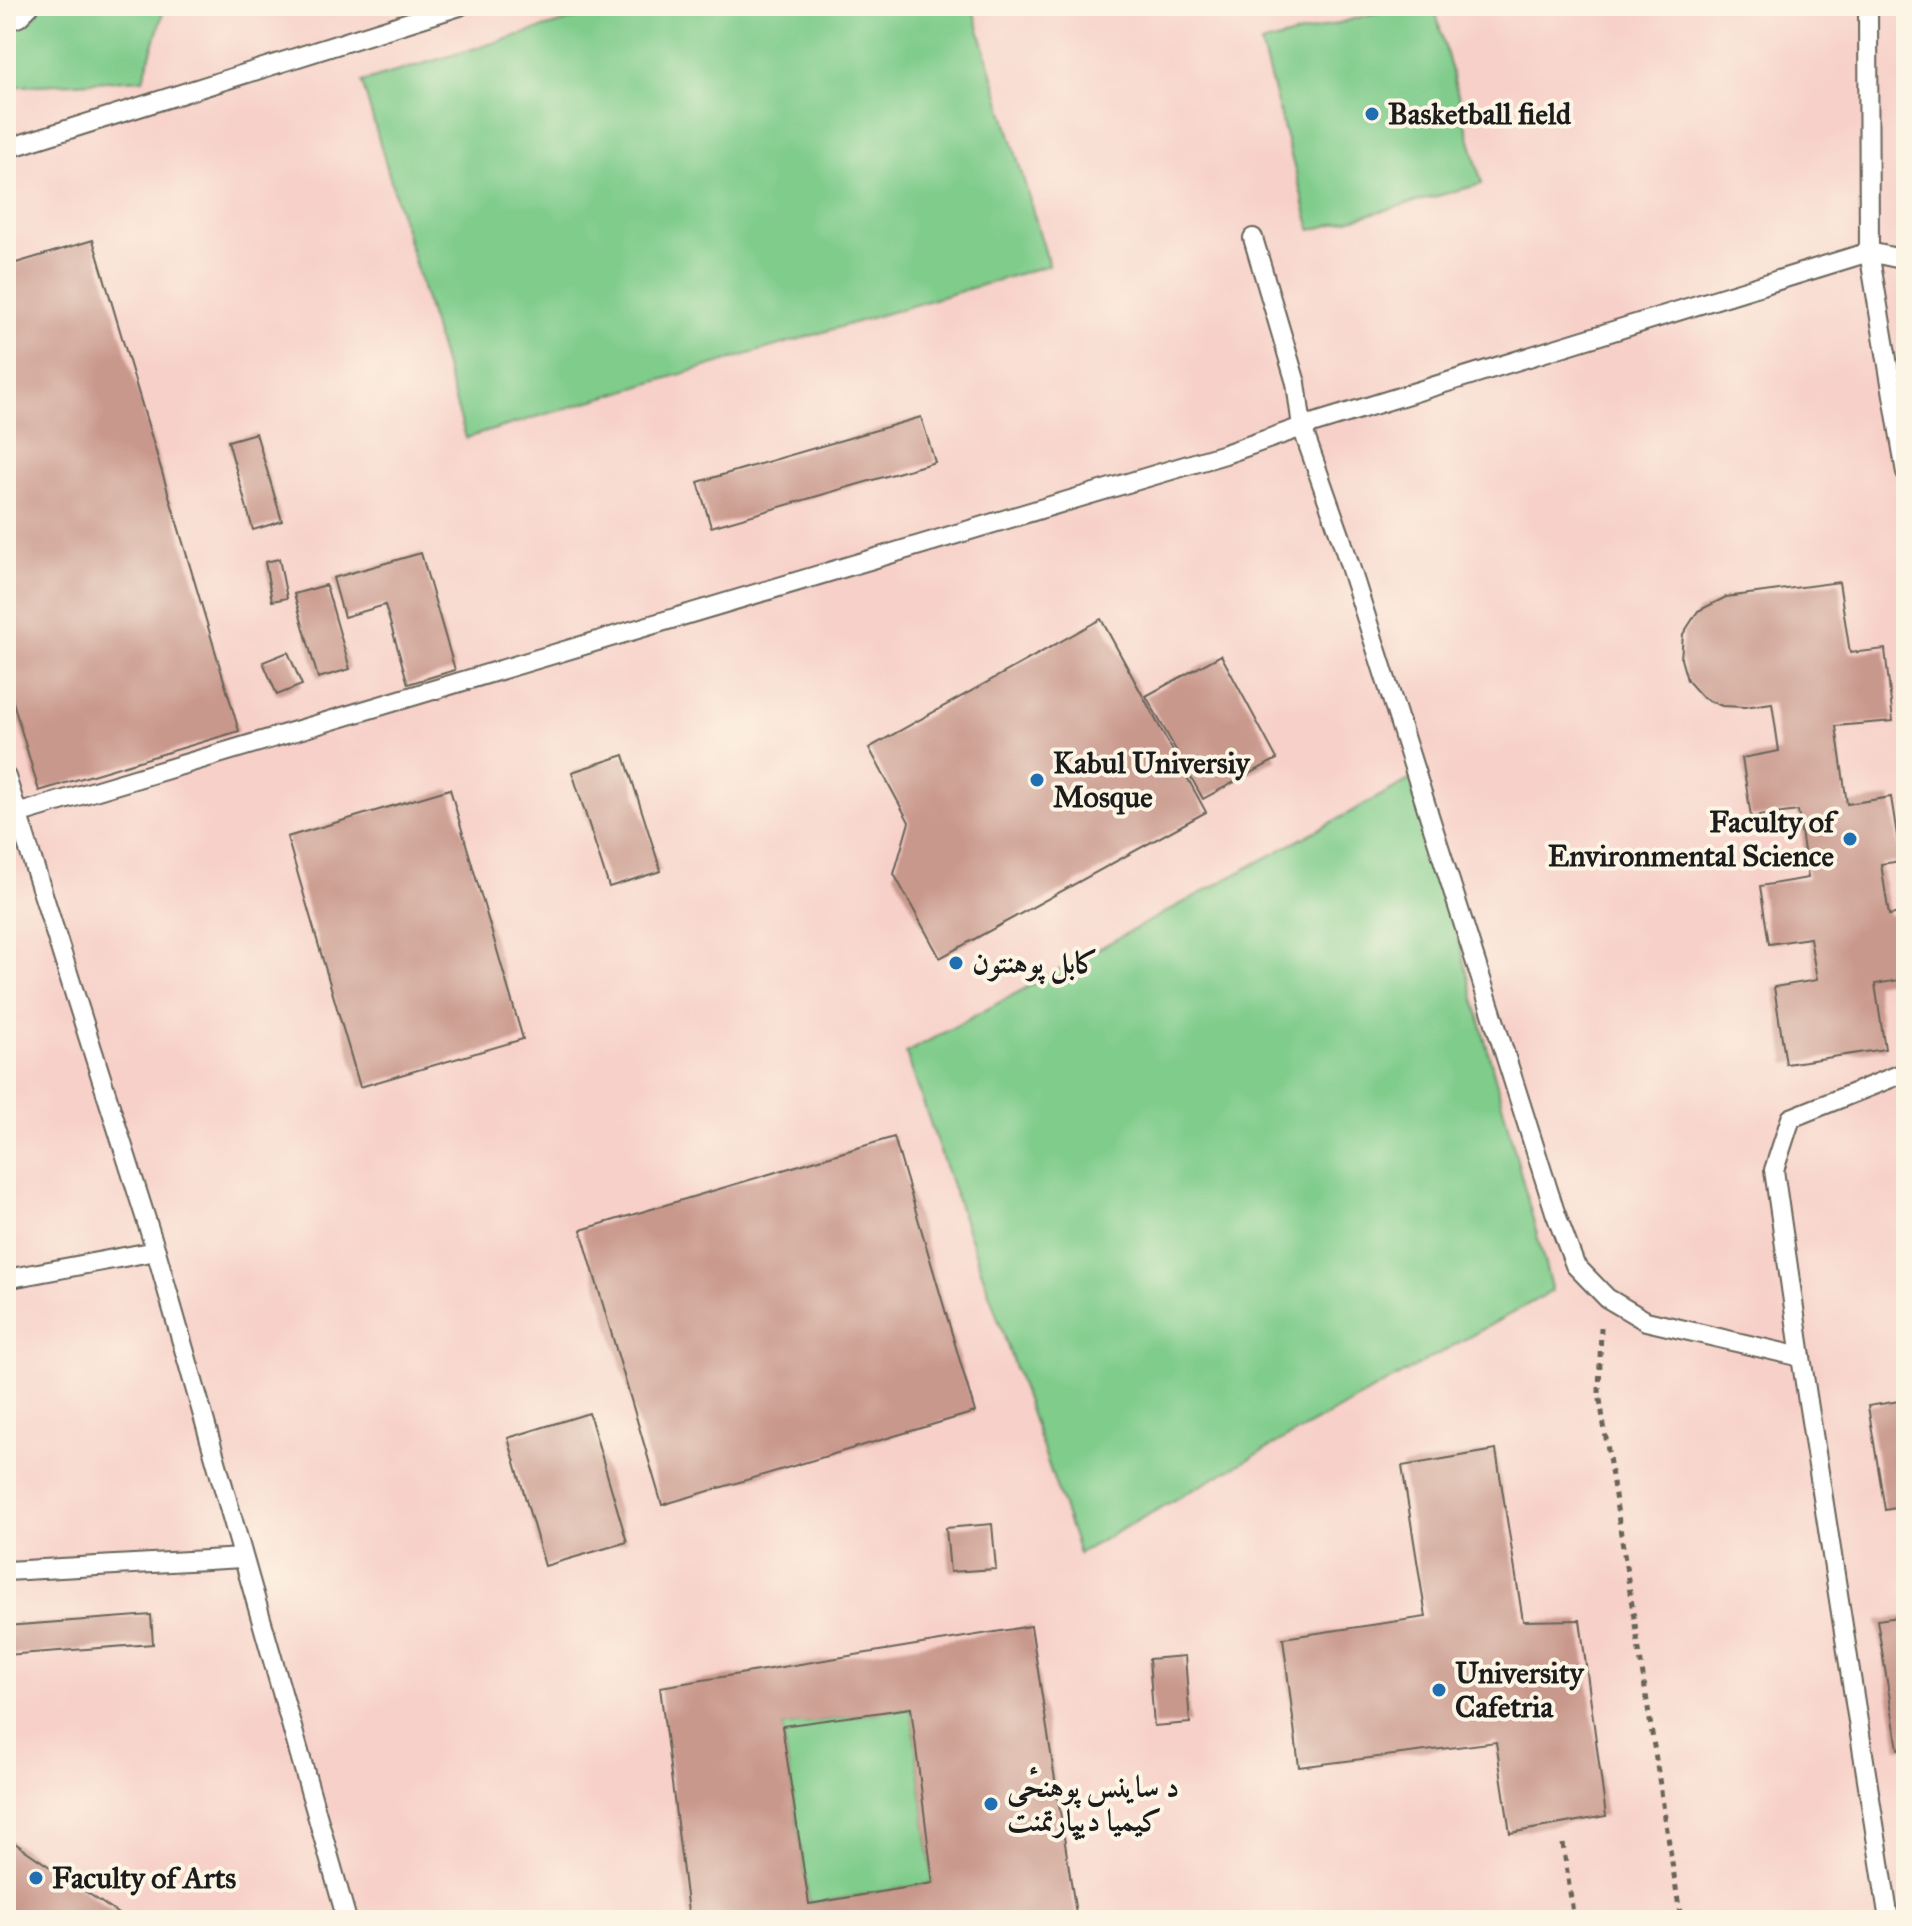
<svg xmlns="http://www.w3.org/2000/svg" width="1912" height="1926" font-family="'IM FELL Great Primer',Amiri,serif">
<style>
.built{fill:#f7d1c9}
.green{fill:#7fcc8b;stroke:#4e7454;stroke-width:2}
.building{fill:#c9988c;fill-rule:evenodd}
.lines{fill:none;stroke-linecap:round;stroke-linejoin:round}
.service-casing{stroke:#676359;stroke-width:22}
.path{stroke:#676359;stroke-width:5;stroke-dasharray:6 6;stroke-linecap:butt}
.service{stroke:#fff;stroke-width:18}
.poi-dot{fill:#1f6fb2;stroke:#fcf5e5;stroke-width:3}
.labels{text-anchor:middle;dominant-baseline:central;stroke-width:8;stroke-linejoin:round;paint-order:stroke}
.poi-label{font-size:30px;font-weight:bold;fill:#1c1c1c;stroke:#fcf5e5;text-anchor:start}
</style>
<rect width="100%" height="100%" fill="#fcf5e5"/>
<filter id="ink" filterUnits="userSpaceOnUse"><feTurbulence type="fractalNoise" baseFrequency=".0125" numOctaves="2"/><feDisplacementMap in="SourceGraphic" scale="16" xChannelSelector="R" yChannelSelector="G"/><feConvolveMatrix kernelMatrix="1 2 1 2 8 2 1 2 1" color-interpolation-filters="sRGB"/></filter>
<filter id="wash" filterUnits="userSpaceOnUse"><feTurbulence type="fractalNoise" baseFrequency=".006" numOctaves="4" result="noise"/><feDisplacementMap in="SourceGraphic" scale="32" xChannelSelector="R" yChannelSelector="G"/><feGaussianBlur stdDeviation="1.8" result="paint"/><feColorMatrix in="noise" values="0 0 0 0 0 0 0 0 0 0 0 0 0 0 0 0 0 1.4 0 .05"/><feComposite in="paint" operator="in"/></filter>
<g filter="url(#wash)">
<rect width="100%" height="100%" fill="#f1e6ca"/>
<rect class="built" x="6" y="6" width="1900" height="1914"/>
<g class="green">
<path d="M6 6H165L143 79 6 87Z"/>
<path d="M617 6H972L1049 265 466 438 362 82Z"/>
<path d="M1402 6H1434L1482 184 1311 230 1261 44Z"/>
<path d="M1415 777 1552 1291 1079 1553 906 1053Z"/>
<path d="M911 1708 933 1883 809 1904 782 1726Z"/>
</g>
<g id="blocks">
<g class="building">
<path d="M93 240 239 731 39 791 6 678V266Z"/>
<path d="M921 417 935 462 711 527 698 482Z"/>
<path d="M256 433 282 521 253 530 228 441Z"/>
<path d="M421 553 455 670 408 684 385 605 344 617 333 578Z"/>
<path d="M279 559 287 598 272 601 265 562Z"/>
<path d="M1839 582 1850 653 1885 649 1893 721 1836 726 1847 804 1891 797 1901 861 1881 864 1889 915 1906 912V979L1875 984 1885 1049 1786 1064 1774 987 1817 980 1810 938 1769 944 1760 886 1808 878 1798 811 1751 817 1742 758 1779 751 1772 703 1745 707 1722 706 1703 698 1687 680 1681 659 1683 634 1698 611 1726 597Z"/>
<path d="M326 585 350 669 318 678 294 594Z"/>
<path d="M1101 619 1206 812 940 958 894 874 909 822 869 748Z"/>
<path d="M288 652 302 685 277 695 263 662Z"/>
<path d="M1221 655 1277 759 1203 799 1146 696Z"/>
<path d="M624 755 661 871 609 887 572 772Z"/>
<path d="M450 789 523 1039 360 1087 287 837Z"/>
<path d="M894 1137 975 1412 662 1505 581 1230Z"/>
<path d="M1906 1400V1506L1885 1510 1868 1406Z"/>
<path d="M589 1413 627 1542 545 1566 508 1438Z"/>
<path d="M1496 1450 1523 1621 1580 1620 1606 1816 1510 1833 1496 1742 1299 1767 1283 1638 1426 1617 1402 1466Z"/>
<path d="M992 1524 996 1569 950 1572 946 1528Z"/>
<path d="M151 1615 153 1644 6 1655V1626Z"/>
<path d="M1906 1616V1748L1898 1749 1877 1620Z"/>
<path d="M1031 1626 1077 1920H689L660 1687ZM911 1708 933 1883 809 1904 782 1726Z"/>
<path d="M1185 1656 1190 1723 1154 1726 1149 1659Z"/>
<path d="M6 1837 127 1920H6Z"/>
</g>
</g>
</g>
<g filter="url(#ink)">
<use href="#blocks" fill-opacity="0" stroke="#676359" stroke-width="2"/>
<g class="lines">
<defs>
<g id="service">
<path d="M1868 6 1869 252 1906 473"/>
<path d="M6 22 19 17 30 6"/>
<path d="M6 149 460 6"/>
<path d="M1253 238 1296 383 1302 427 1341 538 1555 1212 1575 1265 1607 1298 1646 1321 1801 1357"/>
<path d="M6 777 156 1251 347 1920"/>
<path d="M17 814 1225 454 1302 427 1869 252 1906 260"/>
<path d="M6 1279 156 1251"/>
<path d="M6 1571 243 1558"/>
<path d="M1889 1920 1801 1357 1774 1170 1791 1118 1906 1072"/>
</g>
</defs>
<use href="#service" class="service-casing"/>
<g class="path">
<path d="M1601 1327 1599 1393 1681 1920"/>
<path d="M1563 1844 1574 1920"/>
</g>
<use href="#service" class="service"/>
</g>
</g>
<g class="poi-dot">
<circle cx="1372" cy="114" r="8"/>
<circle cx="1037" cy="780" r="8"/>
<circle cx="1850" cy="839" r="8"/>
<circle cx="956" cy="963" r="8"/>
<circle cx="1439" cy="1690" r="8"/>
<circle cx="991" cy="1804" r="8"/>
<circle cx="36" cy="1878" r="8"/>
</g>
<g class="labels">
<g class="poi-label">
<text x="1388" y="114">Basketball field</text>
<text x="1053" y="763">Kabul Universiy<tspan x="1053" dy="34">Mosque</tspan></text>
<text x="1834" y="822" text-anchor="end">Faculty of<tspan x="1834" dy="34">Environmental Science</tspan></text>
<text x="972" y="963">کابل پوهنتون</text>
<text x="1455" y="1673">University<tspan x="1455" dy="34">Cafetria</tspan></text>
<text x="1007" y="1787">د ساینس پوهنحٔی<tspan x="1007" dy="34">کیمیا دیپارتمنت</tspan></text>
<text x="52" y="1878">Faculty of Arts</text>
</g>
</g>
<rect width="1912" height="1926" fill="none" stroke="#fcf5e5" stroke-width="32"/>
</svg>
